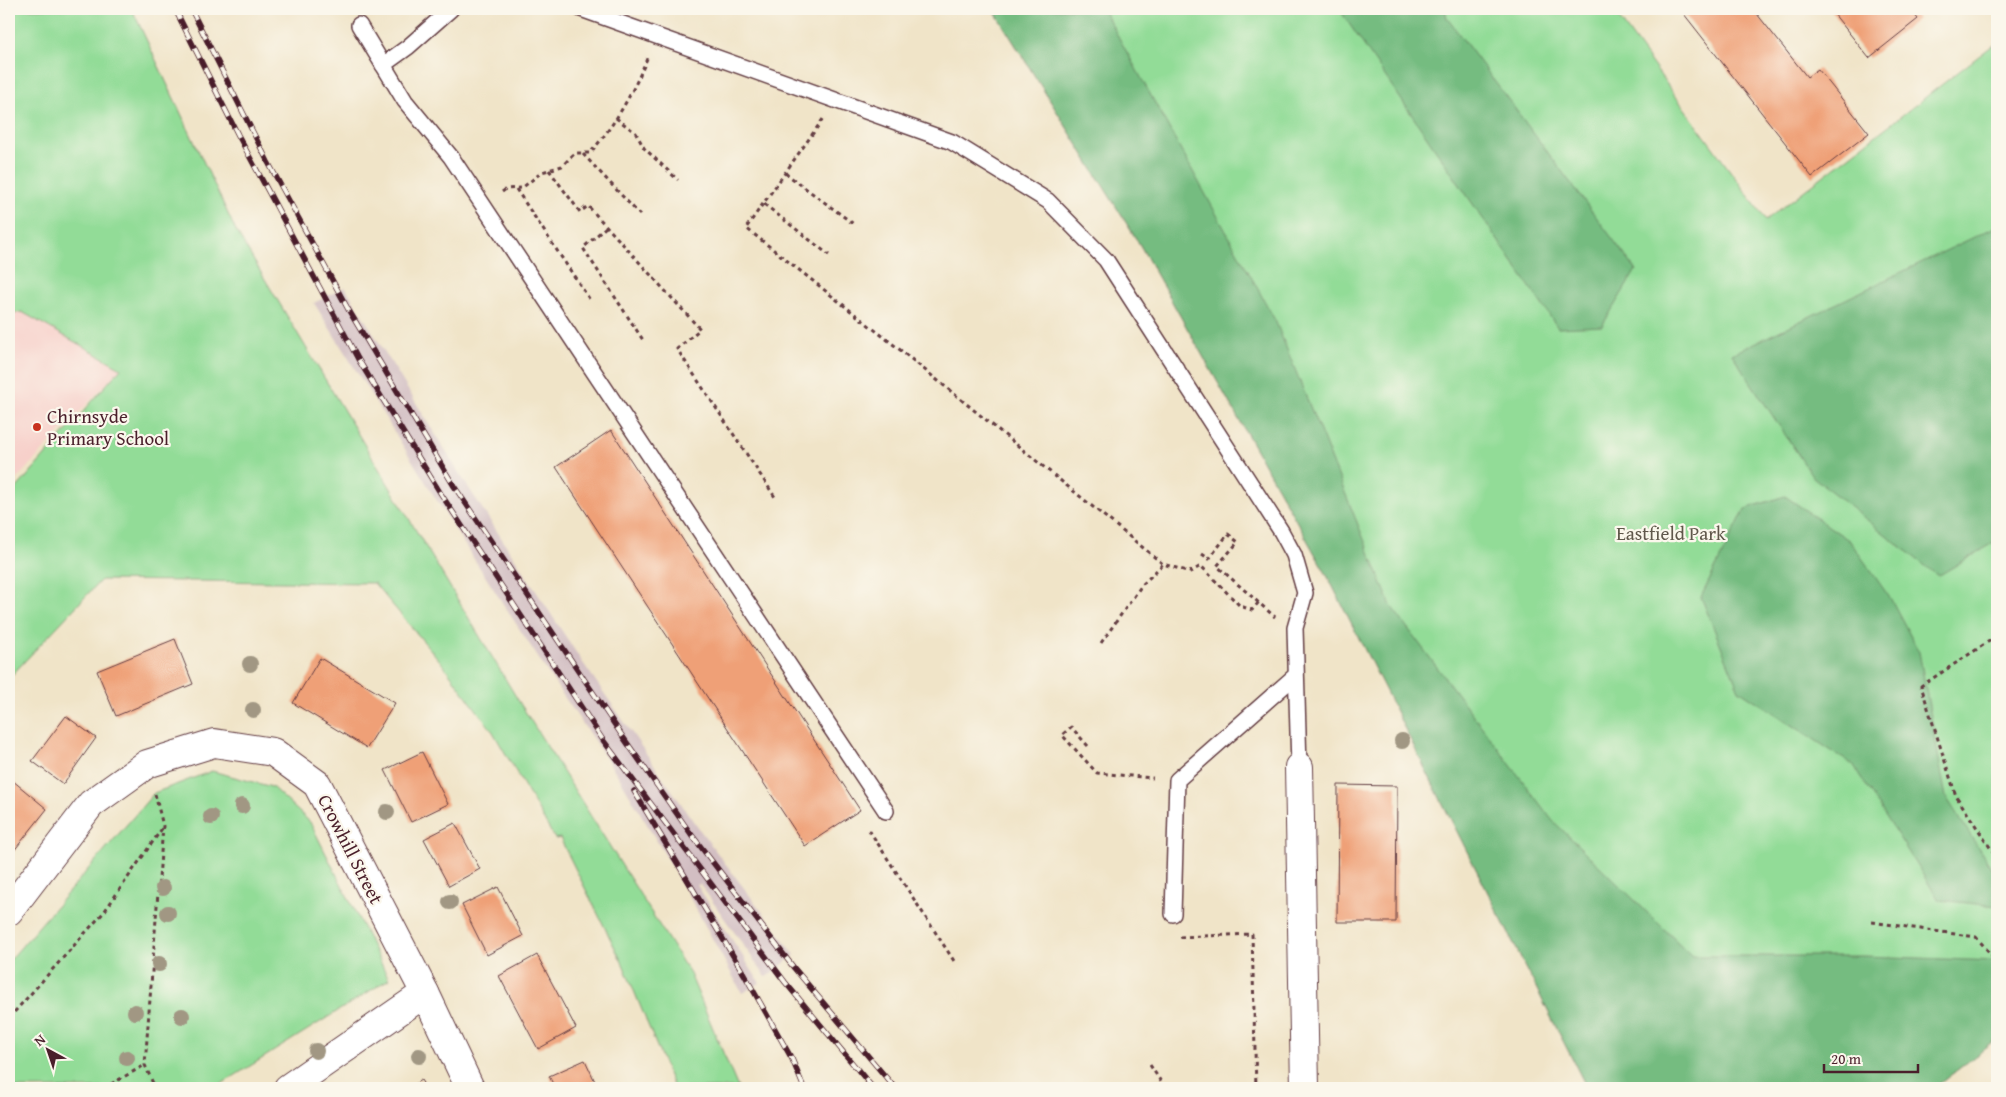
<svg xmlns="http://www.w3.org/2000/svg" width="2006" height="1097" font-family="'Gentium Book Plus',serif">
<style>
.built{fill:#f7d0ca}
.industrial{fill:#d2bec2}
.green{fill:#92dc97;stroke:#6e7e61}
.forest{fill:#75bc80;stroke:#606e56}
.building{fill:#efa077}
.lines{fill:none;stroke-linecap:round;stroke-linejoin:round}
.service-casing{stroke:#633d43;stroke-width:18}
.minor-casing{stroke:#633d43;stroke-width:30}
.path{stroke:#633d43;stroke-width:3;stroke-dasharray:4 4;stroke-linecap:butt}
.service{stroke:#fff;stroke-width:15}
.minor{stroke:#fff;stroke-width:28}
.rail-casing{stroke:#4a1f2b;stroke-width:5.5}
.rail{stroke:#fbf7ec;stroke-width:4;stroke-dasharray:11;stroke-linecap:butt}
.tree{fill:#a19783}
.poi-dot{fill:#c8321e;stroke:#fbf7ec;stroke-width:2}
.labels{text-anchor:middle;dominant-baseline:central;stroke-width:4.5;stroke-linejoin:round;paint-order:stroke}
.poi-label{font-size:19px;fill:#4a1f2b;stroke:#fbf7ec;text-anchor:start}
.park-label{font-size:19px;fill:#60584b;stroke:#fbf7ec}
.street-label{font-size:19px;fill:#4a1f2b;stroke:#fbf7ec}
</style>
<rect width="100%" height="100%" fill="#fbf7ec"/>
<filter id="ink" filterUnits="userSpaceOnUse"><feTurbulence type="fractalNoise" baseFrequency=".02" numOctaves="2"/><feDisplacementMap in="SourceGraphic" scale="10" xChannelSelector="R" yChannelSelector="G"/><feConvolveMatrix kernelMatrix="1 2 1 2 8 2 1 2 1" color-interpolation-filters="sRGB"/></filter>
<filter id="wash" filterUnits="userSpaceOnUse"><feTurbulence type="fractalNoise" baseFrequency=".0096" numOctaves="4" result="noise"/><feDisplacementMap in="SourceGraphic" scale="20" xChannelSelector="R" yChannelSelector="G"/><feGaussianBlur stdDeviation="1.12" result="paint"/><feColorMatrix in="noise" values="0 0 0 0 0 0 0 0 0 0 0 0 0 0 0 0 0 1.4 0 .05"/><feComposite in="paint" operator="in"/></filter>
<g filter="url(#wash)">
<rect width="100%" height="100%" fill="#f0e4c8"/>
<path class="built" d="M22 312 121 368 9 487V314Z"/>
<path class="industrial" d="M345 287 459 473 581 660 696 825 795 955 766 977 700 884 697 885 760 983 742 993 683 885 619 777 552 679 461 539 314 303Z"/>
<g class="green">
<path d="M9 9H132L236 231 518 700 690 974 738 1088H674L623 964 560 838 555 839 493 732 441 662 374 583 101 580 9 678V497L121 368 22 312 9 314Z"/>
<path d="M993 9H1612L1766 220 1997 42V1039L1934 1088H1587L1327 575 1140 245Z"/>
<path d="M212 771 272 787 310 822 389 979 215 1088H9V961L154 793Z"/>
</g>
<g class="forest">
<path d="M993 9H1103L1275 320 1391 606 1552 820 1692 956H1864L1997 961V1039L1934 1088H1587L1327 575 1140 245Z"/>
<path d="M1339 9H1445L1447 18 1636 270 1602 326 1558 328Z"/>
<path d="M1997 226V541L1938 576 1813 477 1732 354Z"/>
<path d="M1785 496 1850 541 1892 601 1919 652 1946 797 1997 877V906L1939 900 1853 765 1739 690 1701 597 1745 509Z"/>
</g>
<g id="blocks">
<g class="building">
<path d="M1680 9H1753L1807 77 1818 69 1869 133 1812 177Z"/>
<path d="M1830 9H1910L1918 19 1869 58Z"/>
<path d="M611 430 860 810 805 846 556 467Z"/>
<path d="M175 639 193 684 116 716 97 671Z"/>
<path d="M320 658 395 703 367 748 293 703Z"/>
<path d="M66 716 96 738 63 784 32 761Z"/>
<path d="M422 752 448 804 411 822 385 770Z"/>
<path d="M12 780 47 809 9 857V784Z"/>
<path d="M1338 785 1397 786 1396 922H1337Z"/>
<path d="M455 823 480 869 449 886 424 839Z"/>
<path d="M498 887 523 936 487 955 462 905Z"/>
<path d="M537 955 576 1028 538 1049 499 976Z"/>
<path d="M585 1060 598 1088H555L549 1076Z"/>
<path d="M421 1080 426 1088H407Z"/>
</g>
</g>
</g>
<g filter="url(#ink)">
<use href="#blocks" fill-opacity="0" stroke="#633d43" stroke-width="1"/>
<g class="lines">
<defs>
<g id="service">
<path d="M581 9 952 142 1048 201 1106 260 1281 531 1294 555 1305 593 1295 628 1299 767"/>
<path d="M359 25 405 101 451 157 886 811"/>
<path d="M383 65 408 47 451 9"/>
<path d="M1173 914 1177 780 1295 676"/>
</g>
<g id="minor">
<path d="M1299 767 1305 1088"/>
<path d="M9 911 91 804 147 764 214 743 273 752 317 784 425 993 470 1088"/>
<path d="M288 1088 425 993"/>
</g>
</defs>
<use href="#service" class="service-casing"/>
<use href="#minor" class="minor-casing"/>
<g class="path">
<path d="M616 118 636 133 644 148 678 180"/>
<path d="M823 119 746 228 899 349 1163 564 1190 572 1201 566 1240 606 1252 610 1259 602"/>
<path d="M583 154 640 215"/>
<path d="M549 170 580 212 588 206 700 329 677 349 775 497"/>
<path d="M785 173 855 225"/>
<path d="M516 189 590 300"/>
<path d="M502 192 506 189 522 188 542 172 562 166 575 153H590C615 125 634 91 648 56"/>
<path d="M764 204 829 255"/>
<path d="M606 227 583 248 643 340"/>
<path d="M1202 554 1209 559 1228 534 1238 542 1217 566 1275 617"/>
<path d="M1997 636 1921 686 1956 796 1997 858"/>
<path d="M1101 643 1142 585 1163 564"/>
<path d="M1088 746 1071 727 1062 735 1097 773 1153 778"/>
<path d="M155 794 163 826 145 1065 155 1088"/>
<path d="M869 830 956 964"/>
<path d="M1872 922 1976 937 1996 960"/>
<path d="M1180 937 1252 934 1256 1088"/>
<path d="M9 1018 104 912 163 827"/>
<path d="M1150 1065 1165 1088"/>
<path d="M104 1088 145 1065"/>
</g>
<use href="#service" class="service"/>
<use href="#minor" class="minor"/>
<defs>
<g id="rail">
<path d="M175 9 238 135 358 359 441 494 603 740 785 982 873 1088"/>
<path d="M191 9 268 162 348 309 454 486 623 737 691 834 794 968 895 1088"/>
<path d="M634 791 744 974 792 1059 804 1088"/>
</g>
</defs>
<use href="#rail" class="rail-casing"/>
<use href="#rail" class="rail"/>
</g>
<g class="tree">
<circle cx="250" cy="664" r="8"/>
<circle cx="253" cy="710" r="8"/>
<circle cx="1402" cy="741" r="8"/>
<circle cx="242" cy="806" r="8"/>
<circle cx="387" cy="812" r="8"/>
<circle cx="211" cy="817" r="8"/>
<circle cx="163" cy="888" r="8"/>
<circle cx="450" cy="902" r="8"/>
<circle cx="168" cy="913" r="8"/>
<circle cx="159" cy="964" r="8"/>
<circle cx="135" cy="1012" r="8"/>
<circle cx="182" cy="1016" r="8"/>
<circle cx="316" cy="1051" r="8"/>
<circle cx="419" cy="1056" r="8"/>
<circle cx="127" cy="1058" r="8"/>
</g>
</g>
<circle class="poi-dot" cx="37" cy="427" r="5"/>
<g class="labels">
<g class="poi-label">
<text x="47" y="416">Chirnsyde<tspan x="47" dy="22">Primary School</tspan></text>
</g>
<g class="park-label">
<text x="1671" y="533">Eastfield Park</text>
</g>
<g class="street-label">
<text transform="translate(351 849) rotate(63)">Crowhill Street</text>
</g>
</g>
<rect width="2006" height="1097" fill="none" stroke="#fbf7ec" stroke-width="30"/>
<g transform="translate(48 1050) rotate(320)" stroke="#fbf7ec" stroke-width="4" paint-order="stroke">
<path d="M0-4L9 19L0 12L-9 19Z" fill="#4a1f2b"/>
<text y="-8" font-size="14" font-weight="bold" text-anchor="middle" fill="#4a1f2b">N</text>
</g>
<path d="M1824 1064v8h94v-8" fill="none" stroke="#4a1f2b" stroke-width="2.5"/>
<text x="1831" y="1064" font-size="15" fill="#4a1f2b" stroke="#fbf7ec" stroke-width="4" paint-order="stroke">20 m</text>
</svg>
